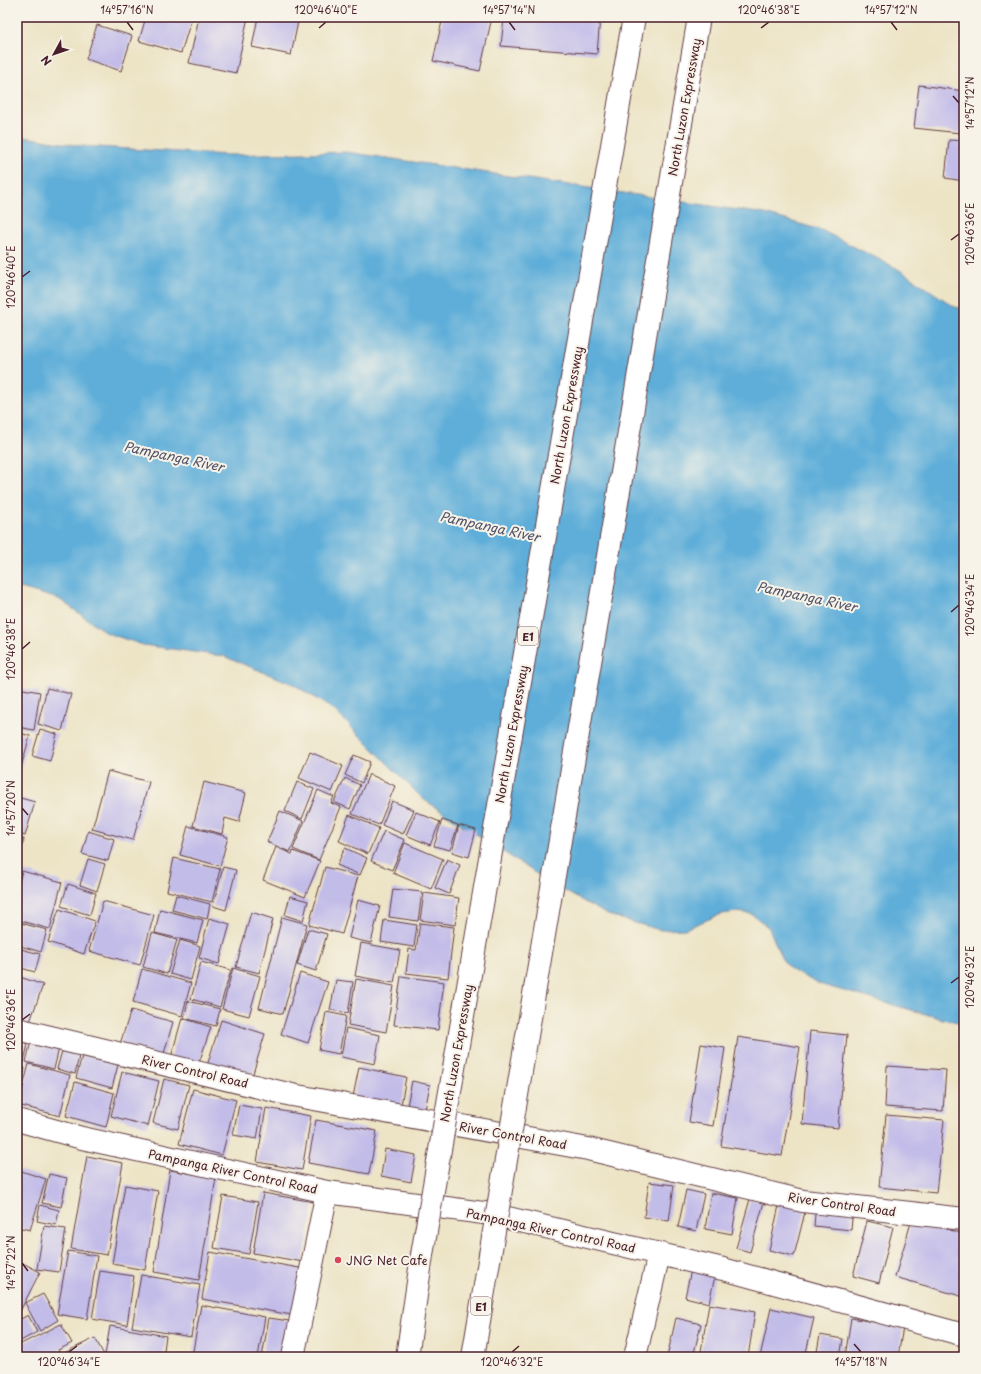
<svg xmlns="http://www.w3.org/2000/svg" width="981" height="1374" font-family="'Playpen Sans',sans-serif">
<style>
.water{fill:#5eaed9;stroke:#546682}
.building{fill:#c2bce9}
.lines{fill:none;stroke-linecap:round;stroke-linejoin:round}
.minor-casing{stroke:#623d42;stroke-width:24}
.major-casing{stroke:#623d42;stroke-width:24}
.highway-casing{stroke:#623d42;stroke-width:24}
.minor{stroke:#fff;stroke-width:22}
.major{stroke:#fff;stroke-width:22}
.highway{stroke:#fff;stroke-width:22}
.highway-bridge-casing{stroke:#623d42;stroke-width:24;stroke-linecap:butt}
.highway-bridge{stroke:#fff;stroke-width:22}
.ticks{fill:none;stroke:#4a1f2b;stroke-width:1.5}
.poi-dot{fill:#d1495b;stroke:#f7f3e8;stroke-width:1.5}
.labels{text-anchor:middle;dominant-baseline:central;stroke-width:4;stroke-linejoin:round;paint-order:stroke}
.shield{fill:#f7f3e8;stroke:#7e5f64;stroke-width:1}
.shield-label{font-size:11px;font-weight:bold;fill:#4a1f2b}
.street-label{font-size:12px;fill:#4a1f2b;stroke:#f7f3e8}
.poi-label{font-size:12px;fill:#4a1f2b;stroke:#f7f3e8;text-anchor:start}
.water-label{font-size:13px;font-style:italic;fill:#515168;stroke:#f7f3e8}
.neatline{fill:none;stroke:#4a1f2b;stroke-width:1.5}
.ticks-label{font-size:10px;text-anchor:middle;fill:#4a1f2b}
</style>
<rect width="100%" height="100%" fill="#f7f3e8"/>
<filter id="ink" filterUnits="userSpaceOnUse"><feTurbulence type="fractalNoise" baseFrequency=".025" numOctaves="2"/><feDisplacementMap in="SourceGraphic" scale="8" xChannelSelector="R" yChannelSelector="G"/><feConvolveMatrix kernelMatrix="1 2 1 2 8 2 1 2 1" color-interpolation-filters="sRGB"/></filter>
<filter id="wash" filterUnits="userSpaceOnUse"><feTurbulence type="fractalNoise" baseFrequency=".012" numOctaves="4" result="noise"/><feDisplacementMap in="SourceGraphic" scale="16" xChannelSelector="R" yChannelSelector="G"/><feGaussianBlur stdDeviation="0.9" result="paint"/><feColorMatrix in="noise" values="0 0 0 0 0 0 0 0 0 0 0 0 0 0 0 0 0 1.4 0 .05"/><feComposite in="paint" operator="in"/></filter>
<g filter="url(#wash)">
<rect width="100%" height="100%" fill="#ede4c6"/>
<path class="water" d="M17 136 81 146 228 155 346 152 765 214 821 230 898 269 955 307 964 309V1023L947 1020 819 984 791 970 782 959 769 928 752 914 737 912 721 914 685 929 660 930 608 915 552 884 423 799 334 710 293 684 223 656 143 645 107 633 59 599 17 587Z"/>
<g id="blocks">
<g class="building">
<path d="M146 17H192L181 53 139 41Z"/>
<path d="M199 17H248L236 73 189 63Z"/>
<path d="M258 17H299L291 55 252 47Z"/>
<path d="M443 17H492L480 71 433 61Z"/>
<path d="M504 17H600L597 54 501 46Z"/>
<path d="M97 25 132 36 121 71 86 59Z"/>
<path d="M919 85 964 91V104L960 133 914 128Z"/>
<path d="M949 140 964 141V181L945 178Z"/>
<path d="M17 688 40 692 34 730 17 727Z"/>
<path d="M47 688 71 694 62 731 38 724Z"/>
<path d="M40 729 57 734 50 761 32 756Z"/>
<path d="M17 732 30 736 18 777H17Z"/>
<path d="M310 752 343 766 332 792 299 778Z"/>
<path d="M354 755 370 762 362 783 345 775Z"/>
<path d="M108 771 149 782 133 840 92 829Z"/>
<path d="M369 774 395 786 379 825 352 814Z"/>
<path d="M345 778 360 785 350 809 334 802Z"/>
<path d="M204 782 246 793 239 822 225 818 222 834 193 826Z"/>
<path d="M297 782 314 789 302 819 285 811Z"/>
<path d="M318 790 334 797 331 803 341 807 319 860 293 849Z"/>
<path d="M17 797 35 802 25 836 17 833Z"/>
<path d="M392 801 414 810 403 834 382 825Z"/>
<path d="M280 811 303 821 290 852 267 842Z"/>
<path d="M416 812 440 822 430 845 406 835Z"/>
<path d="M349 815 379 828 368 854 339 841Z"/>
<path d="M442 820 458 825 450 850 434 846Z"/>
<path d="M459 825 476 830 469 857 452 852Z"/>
<path d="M188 826 228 837 220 866 180 855Z"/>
<path d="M88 831 114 839 108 861 82 854Z"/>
<path d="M384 831 405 840 392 870 371 861Z"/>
<path d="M17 837 24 839 17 863Z"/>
<path d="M405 843 443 859 431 889 393 873Z"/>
<path d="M276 847 292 854 293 851 320 861 305 897 263 880Z"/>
<path d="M345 848 367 858 360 875 337 865Z"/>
<path d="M174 858 220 869 212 902 167 891Z"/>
<path d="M88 859 105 864 97 891 80 885Z"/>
<path d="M447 859 460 865 449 894 435 888Z"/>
<path d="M223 867 236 870 226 910 213 906Z"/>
<path d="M325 867 358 876 342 934 309 925Z"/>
<path d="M22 871 62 882 50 929 17 920V890Z"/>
<path d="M68 884 96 893 90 915 61 906Z"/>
<path d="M393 889 422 892 418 921 389 917Z"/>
<path d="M424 893 459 898 455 925 420 920Z"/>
<path d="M176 895 210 904 207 919 172 910Z"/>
<path d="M290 896 308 901 303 921 285 915Z"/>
<path d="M358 900 380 906 371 943 349 938Z"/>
<path d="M103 901 154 915 140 965 89 951Z"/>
<path d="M59 909 95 921 84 954 48 942Z"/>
<path d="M160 909 203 920 197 943 155 933Z"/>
<path d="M251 912 273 919 259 973 236 967Z"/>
<path d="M282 917 307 924 283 1014 259 1008Z"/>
<path d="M209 918 230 924 219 964 199 958Z"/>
<path d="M384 920 417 925 414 947 381 942Z"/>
<path d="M17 922 47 930 41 952 17 945Z"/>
<path d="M420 923 454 927 448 978 406 973 409 949 416 950Z"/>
<path d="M308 929 327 934 316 971 297 965Z"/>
<path d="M152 933 177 940 167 974 143 967Z"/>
<path d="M180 940 200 946 191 980 170 974Z"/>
<path d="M361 943 400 950 394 983 355 976Z"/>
<path d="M17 948 40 954 35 972 17 967Z"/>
<path d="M201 962 231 970 220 1007 191 999Z"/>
<path d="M233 968 260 976 249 1016 222 1009Z"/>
<path d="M142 969 191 983 182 1016 133 1002Z"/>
<path d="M300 973 328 982 308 1043 281 1034Z"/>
<path d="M17 976 43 985 27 1030 17 1026Z"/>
<path d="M401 976 444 982 438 1030 394 1025Z"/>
<path d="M356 979 394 986 386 1032 348 1025Z"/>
<path d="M336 980 353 982 348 1013 330 1010Z"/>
<path d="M188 1001 220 1009 216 1026 184 1018Z"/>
<path d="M131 1010 173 1022 163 1057 120 1044Z"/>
<path d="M326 1012 346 1016 339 1054 319 1050Z"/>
<path d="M182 1018 211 1027 197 1069 170 1061Z"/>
<path d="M221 1020 265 1034 251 1080 207 1066Z"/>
<path d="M346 1028 380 1035 375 1064 341 1057Z"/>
<path d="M810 1031 847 1035 838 1128 802 1124Z"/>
<path d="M17 1037 29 1040 23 1065 17 1063Z"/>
<path d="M738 1037 800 1047 782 1156 721 1146Z"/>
<path d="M31 1041 59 1048 54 1069 26 1062Z"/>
<path d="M701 1044 725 1048 713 1126 689 1122Z"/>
<path d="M63 1047 80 1052 75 1074 57 1069Z"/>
<path d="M83 1052 119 1061 112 1088 76 1078Z"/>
<path d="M29 1064 70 1075 60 1116 18 1105Z"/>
<path d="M17 1066 25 1068 18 1098H17Z"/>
<path d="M887 1066 946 1070 943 1111 885 1107Z"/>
<path d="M359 1067 406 1077 400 1111 352 1102Z"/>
<path d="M122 1072 159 1081 148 1126 111 1116Z"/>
<path d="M164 1079 189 1085 178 1129 153 1123Z"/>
<path d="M412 1081 430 1085 424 1115 406 1111Z"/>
<path d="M75 1082 114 1093 106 1127 66 1116Z"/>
<path d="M193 1089 236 1100 222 1155 179 1144Z"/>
<path d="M239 1105 262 1109 257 1139 233 1135Z"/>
<path d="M266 1108 311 1116 302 1170 257 1162Z"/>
<path d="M886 1115 944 1120 936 1193 879 1187Z"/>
<path d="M316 1120 377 1131 369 1174 308 1163Z"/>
<path d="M385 1149 416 1155 411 1182 381 1176Z"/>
<path d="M87 1156 123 1163 107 1255 71 1249Z"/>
<path d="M18 1170 46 1179 30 1230 17 1227Z"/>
<path d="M170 1170 216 1178 199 1280 154 1272Z"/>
<path d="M49 1174 67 1178 61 1207 42 1203Z"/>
<path d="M649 1182 674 1185 669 1221 644 1217Z"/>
<path d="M125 1185 158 1191 145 1270 112 1264Z"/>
<path d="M686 1190 704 1194 696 1231 678 1227Z"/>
<path d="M263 1193 314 1202 303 1262 253 1253Z"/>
<path d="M711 1193 738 1198 732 1234 705 1229Z"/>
<path d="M223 1196 258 1202 249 1254 214 1248Z"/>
<path d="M750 1199 764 1202 750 1252 736 1248Z"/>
<path d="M780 1201 806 1208 794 1256 769 1250Z"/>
<path d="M816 1203 853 1207 851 1230 814 1226Z"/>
<path d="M40 1205 59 1210 56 1225 37 1221Z"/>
<path d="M912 1219 964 1234V1297L895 1277Z"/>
<path d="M867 1221 893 1227 879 1283 853 1276Z"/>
<path d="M44 1226 66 1229 59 1272 37 1269Z"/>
<path d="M68 1251 97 1256 87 1319 57 1314Z"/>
<path d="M210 1252 305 1269 297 1316 202 1299Z"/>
<path d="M17 1260 40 1272 17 1317Z"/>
<path d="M691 1270 715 1276 709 1303 685 1297Z"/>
<path d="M100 1271 134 1276 127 1325 92 1319Z"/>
<path d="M141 1275 200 1285 191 1337 132 1327Z"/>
<path d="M43 1294 58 1320 40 1331 25 1303Z"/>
<path d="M709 1304 755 1312 748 1357H700Z"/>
<path d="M201 1305 265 1317 258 1357H192Z"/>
<path d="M771 1308 814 1318 805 1357H760Z"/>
<path d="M28 1315 37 1332 17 1343V1321Z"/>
<path d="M269 1318 296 1322 290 1357H262Z"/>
<path d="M676 1318 701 1324 693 1357H667Z"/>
<path d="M851 1318 903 1327 898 1357H845Z"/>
<path d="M61 1324 72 1343 58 1350 62 1357H17V1346Z"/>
<path d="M110 1326 166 1336 163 1357H117L105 1355Z"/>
<path d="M820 1335 843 1339 840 1357H816Z"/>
<path d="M95 1338 105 1357H65L64 1353Z"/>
</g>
</g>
</g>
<g filter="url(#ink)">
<use href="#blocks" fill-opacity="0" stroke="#623d42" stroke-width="1"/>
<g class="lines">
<defs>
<g id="minor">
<path d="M17 1029 292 1095 588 1149 803 1201 964 1219"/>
<path d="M293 1357 327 1192"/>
<path d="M635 1357 659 1254"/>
</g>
<path id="major" d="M17 1120 82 1138 327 1192 491 1214 723 1269 964 1335"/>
<g id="highway">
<path d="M407 1357 422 1255"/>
<path d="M473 1357 490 1255"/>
</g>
</defs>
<use href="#minor" class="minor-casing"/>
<use href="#major" class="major-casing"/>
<use href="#highway" class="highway-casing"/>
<use href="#minor" class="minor"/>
<use href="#major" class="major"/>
<use href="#highway" class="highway"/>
<defs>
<g id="highway-bridge">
<path d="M422 1255 634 17"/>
<path d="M490 1255 699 17"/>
</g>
</defs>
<use href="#highway-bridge" class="highway-bridge-casing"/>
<use href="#highway-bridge" class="highway-bridge"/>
</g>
</g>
<path class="ticks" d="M127 22 133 30M509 22 515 30M891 22 897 30M319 28 326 22M761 28 769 22M953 96 959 103M951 240 959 234M22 277 30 271M951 612 959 605M22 649 30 642M22 808 28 815M951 983 959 977M22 1020 30 1014M22 1263 28 1271M854 1344 861 1352M69 1352 77 1346M512 1352 519 1346"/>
<circle class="poi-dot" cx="338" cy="1260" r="4"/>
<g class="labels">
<g class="shield">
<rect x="518" y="627" width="20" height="18" rx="3"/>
<rect x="471" y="1297" width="20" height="18" rx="3"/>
</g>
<g class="shield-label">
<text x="528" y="636">E1</text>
<text x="481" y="1306">E1</text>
</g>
<g class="street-label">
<text transform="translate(684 107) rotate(-80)">North Luzon Expressway</text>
<text transform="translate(566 415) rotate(-80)">North Luzon Expressway</text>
<text transform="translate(511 734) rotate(-80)">North Luzon Expressway</text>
<text transform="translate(456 1053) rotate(-80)">North Luzon Expressway</text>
<text transform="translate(195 1071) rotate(13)">River Control Road</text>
<text transform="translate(513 1135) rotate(10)">River Control Road</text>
<text transform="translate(233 1171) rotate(12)">Pampanga River Control Road</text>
<text transform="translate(842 1204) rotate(8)">River Control Road</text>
<text transform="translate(551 1230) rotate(12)">Pampanga River Control Road</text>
</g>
<g class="poi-label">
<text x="346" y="1260">JNG Net Cafe</text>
</g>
<g class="water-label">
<text transform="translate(174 456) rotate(12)">Pampanga River</text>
<text transform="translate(490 526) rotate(12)">Pampanga River</text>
<text transform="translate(807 596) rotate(12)">Pampanga River</text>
</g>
</g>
<rect width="981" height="1374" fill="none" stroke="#f7f3e8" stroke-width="44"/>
<g transform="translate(54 54) rotate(230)" stroke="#f7f3e8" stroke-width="3" paint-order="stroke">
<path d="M0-3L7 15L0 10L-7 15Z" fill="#4a1f2b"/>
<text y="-6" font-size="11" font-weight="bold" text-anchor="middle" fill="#4a1f2b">N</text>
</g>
<rect x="22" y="22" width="937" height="1330" class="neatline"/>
<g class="ticks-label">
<text x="127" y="14">14°57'16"N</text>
<text x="326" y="14">120°46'40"E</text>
<text x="509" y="14">14°57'14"N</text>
<text x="769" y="14">120°46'38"E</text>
<text x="891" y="14">14°57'12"N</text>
<text transform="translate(970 103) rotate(-90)" y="4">14°57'12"N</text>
<text transform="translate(970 234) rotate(-90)" y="4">120°46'36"E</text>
<text transform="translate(11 277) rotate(-90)" y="4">120°46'40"E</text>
<text transform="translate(970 605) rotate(-90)" y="4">120°46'34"E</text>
<text transform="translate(11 649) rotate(-90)" y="4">120°46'38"E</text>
<text transform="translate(11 808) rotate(-90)" y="4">14°57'20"N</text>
<text transform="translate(970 977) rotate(-90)" y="4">120°46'32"E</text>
<text transform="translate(11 1020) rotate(-90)" y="4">120°46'36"E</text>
<text transform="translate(11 1263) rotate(-90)" y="4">14°57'22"N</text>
<text x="69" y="1366">120°46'34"E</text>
<text x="512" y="1366">120°46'32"E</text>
<text x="861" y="1366">14°57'18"N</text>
</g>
</svg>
